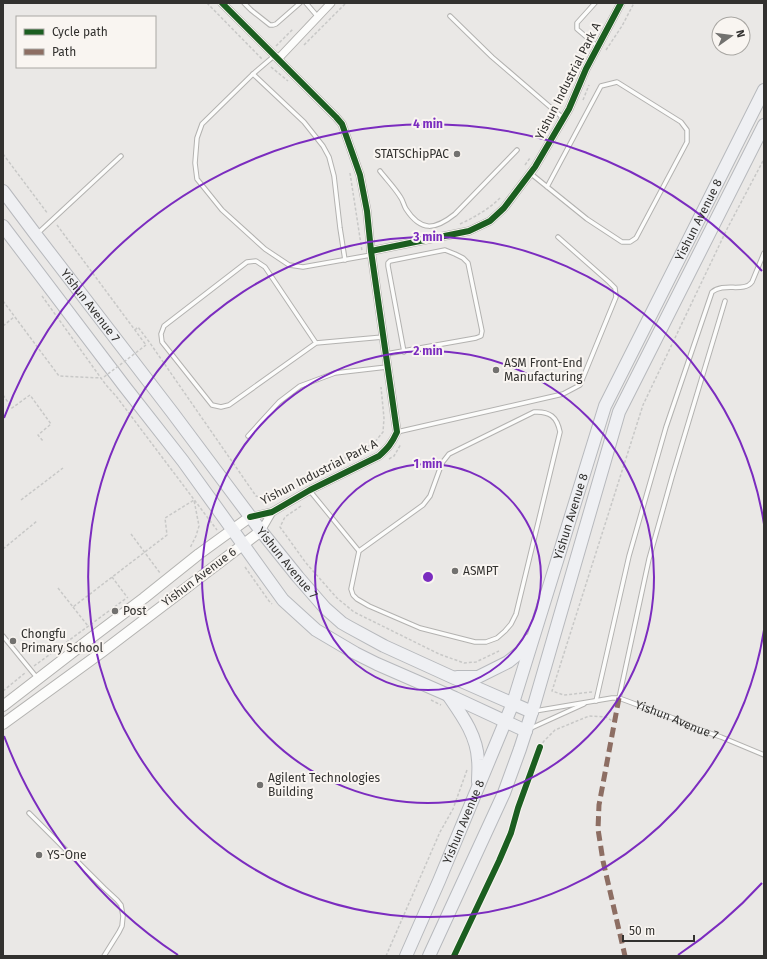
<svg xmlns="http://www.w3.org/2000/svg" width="767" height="959" font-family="'Fira Sans',sans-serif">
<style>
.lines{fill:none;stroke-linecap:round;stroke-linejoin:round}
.lane-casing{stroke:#b3b2b0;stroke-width:5.5}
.street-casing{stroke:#b3b2b0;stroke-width:9}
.secondary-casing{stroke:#b3b2b0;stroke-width:12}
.primary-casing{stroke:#b7b9bd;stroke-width:14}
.path{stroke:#c8c8c7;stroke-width:1.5;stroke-dasharray:3 2;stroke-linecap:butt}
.lane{stroke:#fcfcfb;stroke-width:3.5}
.street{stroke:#fcfcfb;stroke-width:7}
.secondary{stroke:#fcfcfb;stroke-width:10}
.primary{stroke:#eff0f3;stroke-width:12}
.path-bridge{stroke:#c8c8c7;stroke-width:1.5;stroke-dasharray:3 2;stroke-linecap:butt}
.quiet{stroke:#8d6e63;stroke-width:5;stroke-dasharray:10 5;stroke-linecap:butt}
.cycleway-casing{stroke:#f9f5f1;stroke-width:8}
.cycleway{stroke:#1b5e20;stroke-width:6}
.ring{fill:none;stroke:#7b2cbf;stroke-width:2}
.poi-dot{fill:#72716f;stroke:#f9f5f1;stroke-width:1.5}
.labels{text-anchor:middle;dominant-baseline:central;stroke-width:4;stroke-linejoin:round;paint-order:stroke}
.street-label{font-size:12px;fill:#32312f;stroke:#f9f5f1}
.poi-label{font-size:12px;fill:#32312f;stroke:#f9f5f1;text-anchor:start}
.centre{fill:#7b2cbf;stroke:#f9f5f1;stroke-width:2}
.ring-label{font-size:12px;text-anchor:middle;font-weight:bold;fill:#7b2cbf;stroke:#f9f5f1;stroke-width:4;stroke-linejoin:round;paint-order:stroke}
</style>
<rect width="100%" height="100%" fill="#eae8e6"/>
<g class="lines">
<defs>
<g id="lane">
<path d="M244 3 251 10 270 25H273L276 24 300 3"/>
<path d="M306 3 318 17"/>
<path d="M595 3 577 23V29L598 47"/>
<path d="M450 16 492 57 563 118"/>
<path d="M274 56 253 74 202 124 197 138 195 163 197 179 222 210 265 249 289 265 303 267 371 255"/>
<path d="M253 74 304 122 323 146 329 157 334 176 340 228 345 260"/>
<path d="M380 171C387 180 395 188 401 198 403 201 404 206 406 209 421 232 435 230 455 214L517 150"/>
<path d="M530 173 587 219 622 242H630L636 238 687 142V130L681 122 617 82 601 86 547 187"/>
<path d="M38 233 121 156"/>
<path d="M316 343 265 267 256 261 247 262 164 326 161 334 162 342 212 405 221 407 229 405 316 343 383 337"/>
<path d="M386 354 476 338 481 336 482 331 468 263 463 258 455 254 445 250 390 261 388 263V266L404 352"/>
<path d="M534 412C550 411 557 417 560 432L516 614 511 624 505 631 497 638 486 642H475L420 628 369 606 357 599 353 595 351 589 359 551 423 505 430 496 442 463 449 454Z"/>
<path d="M397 432 563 394 580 385 616 297 615 288 609 282 558 237"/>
<path d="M248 436 279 402 300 386 335 373 387 367"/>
<path d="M310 491 359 551"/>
<path d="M3 636 38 679"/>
<path d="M619 698 649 559 672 477 725 301"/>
<path d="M596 701 629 556 666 427 712 292C724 282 744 293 752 282L764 253"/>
<path id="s1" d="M535 711 612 698H619L673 718 695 728 721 737 764 755"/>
<path d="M529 729 584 704"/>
<path d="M29 813 104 888 117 900 121 905 123 916 122 926 119 932 104 956"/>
</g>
<g id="street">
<path d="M222 3 336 117 342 124 360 175 367 211 371 251 397 432C392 443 388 448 379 456L310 490 272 512 250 517"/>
<path d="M278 59 331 3"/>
<path d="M371 251 469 231 490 221 504 208 535 167 569 109 586 69 621 3"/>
<path d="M261 531 272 512"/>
</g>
<g id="secondary">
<path d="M3 706 91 638 144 598 199 554 250 517"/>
<path d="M3 724 102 652 261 531"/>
</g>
<g id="primary">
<path id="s2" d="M3 191 36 235 172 412 261 531 298 577 325 608 342 623 349 627 384 646 452 677 532 712"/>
<path d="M3 226 125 387 183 461 283 600 316 630 355 653 377 664 455 698 526 731"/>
<path d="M457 677H478L508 662 523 650 530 640"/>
<path d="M448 695C461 714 477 735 478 760 479 767 478 774 478 782"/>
<path id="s3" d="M406 956 439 881 513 703 605 406 764 90"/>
<path d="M429 956 504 793 520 749 532 712 619 412 764 125"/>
</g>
</defs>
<use href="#lane" class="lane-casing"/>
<use href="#street" class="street-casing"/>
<use href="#secondary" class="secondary-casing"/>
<use href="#primary" class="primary-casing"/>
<g class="path">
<path d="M207 3 262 59"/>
<path d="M304 45 346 3"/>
<path d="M276 46 293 29"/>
<path d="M606 50 622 26 634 3"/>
<path d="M271 67 288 81"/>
<path d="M583 100 589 85"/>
<path d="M3 154 48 214"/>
<path d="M525 165 530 158"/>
<path d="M350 173 362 251"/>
<path d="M460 224C475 217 489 209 500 198"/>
<path d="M57 225 146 345"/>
<path d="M42 296 106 385 116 396 217 530"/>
<path d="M3 301 59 376 101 378"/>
<path d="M3 326 14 317"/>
<path d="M135 330 138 327 150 343 256 496 262 498 269 499 279 496 324 469 374 443 383 432 384 418 381 387"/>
<path d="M3 395 12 408 30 395 51 424 38 435 43 441"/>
<path d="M389 459 394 456 401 444"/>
<path d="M21 500 63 468"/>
<path d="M301 506 285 517 280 527 306 563 337 598 354 612 439 654 464 663 476 662 499 651"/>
<path d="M131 534 160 573"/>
<path d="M3 549 37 521"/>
<path d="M245 567 269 601 272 604"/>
<path d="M112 577 127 597"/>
<path d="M58 588 73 607 167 535 165 518 194 500 199 526 196 536 190 548"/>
<path d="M73 607 88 626"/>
<path d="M34 666 128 597"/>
<path d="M3 691 25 673"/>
<path d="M592 692 564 695 552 691 643 405 727 229 764 159"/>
<path d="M431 700 441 705"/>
<path d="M540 747 544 741 555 730 589 716 606 717 614 722"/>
<path d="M386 956 440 832 453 809 467 770"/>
</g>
<use href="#lane" class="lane"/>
<use href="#street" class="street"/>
<use href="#secondary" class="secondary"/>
<use href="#primary" class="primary"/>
<path class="path-bridge" d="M104 377 146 345"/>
<path class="quiet" d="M619 698 599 805 598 829 603 861 625 956"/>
<defs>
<g id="cycleway">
<path d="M222 3 336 117 342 124 360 175 367 211 371 251 397 432C392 443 388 448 379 456L310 490 272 512 250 517"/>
<path d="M371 251 469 231 490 221 504 208 535 167 569 109 586 69 621 3"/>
<path d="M454 956 499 861 511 833 518 808 540 747"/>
</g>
</defs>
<use href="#cycleway" class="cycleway-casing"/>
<use href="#cycleway" class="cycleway"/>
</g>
<g class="ring">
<circle cx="428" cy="577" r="113"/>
<circle cx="428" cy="577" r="226"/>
<path d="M764 630A340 340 0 1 1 764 524"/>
<path d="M762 883A453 453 0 0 1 678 955M178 955A453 453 0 0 1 4 736M4 418A453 453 0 0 1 762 271"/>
</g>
<g class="poi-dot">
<circle cx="457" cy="154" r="4"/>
<circle cx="496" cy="370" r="4"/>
<circle cx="455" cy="571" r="4"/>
<circle cx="115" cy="611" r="4"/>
<circle cx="13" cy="641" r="4"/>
<circle cx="260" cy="785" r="4"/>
<circle cx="39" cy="855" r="4"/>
</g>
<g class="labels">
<g class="street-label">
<text transform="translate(568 81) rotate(-63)">Yishun Industrial Park A</text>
<text stroke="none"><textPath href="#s3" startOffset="794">Yishun Avenue 8</textPath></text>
<text stroke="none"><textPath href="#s2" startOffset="144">Yishun Avenue 7</textPath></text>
<text transform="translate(319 472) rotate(-27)">Yishun Industrial Park A</text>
<text stroke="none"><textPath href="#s3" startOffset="470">Yishun Avenue 8</textPath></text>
<text stroke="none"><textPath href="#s2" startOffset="468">Yishun Avenue 7</textPath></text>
<text transform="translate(199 577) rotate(-37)">Yishun Avenue 6</text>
<text stroke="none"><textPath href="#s1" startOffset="147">Yishun Avenue 7</textPath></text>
<text stroke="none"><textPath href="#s3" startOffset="146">Yishun Avenue 8</textPath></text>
</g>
<g class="poi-label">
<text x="449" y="154" text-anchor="end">STATSChipPAC</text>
<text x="504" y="363">ASM Front-End<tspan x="504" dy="14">Manufacturing</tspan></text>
<text x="463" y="571">ASMPT</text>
<text x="123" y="611">Post</text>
<text x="21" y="634">Chongfu<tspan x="21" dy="14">Primary School</tspan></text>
<text x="268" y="778">Agilent Technologies<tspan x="268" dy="14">Building</tspan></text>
<text x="47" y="855">YS-One</text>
</g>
</g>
<circle cx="428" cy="577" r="6" class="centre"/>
<g class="ring-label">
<text x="428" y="128">4 min</text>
<text x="428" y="241">3 min</text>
<text x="428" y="355">2 min</text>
<text x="428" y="468">1 min</text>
</g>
<rect width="767" height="959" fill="none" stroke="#32312f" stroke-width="8"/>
<rect x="16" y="16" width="140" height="52" fill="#f9f5f1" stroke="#a9a7a3"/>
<rect x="24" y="29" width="20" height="6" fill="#1b5e20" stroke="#a9a7a3"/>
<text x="52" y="36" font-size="12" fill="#32312f">Cycle path</text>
<rect x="24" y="49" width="20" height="6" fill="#8d6e63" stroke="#a9a7a3"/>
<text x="52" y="56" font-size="12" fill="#32312f">Path</text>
<g transform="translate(731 36) rotate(76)"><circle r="19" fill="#f9f5f1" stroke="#a9a7a3"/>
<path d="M0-3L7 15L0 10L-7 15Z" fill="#72716f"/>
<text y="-6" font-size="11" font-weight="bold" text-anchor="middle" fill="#32312f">N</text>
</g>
<path d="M623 935v6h71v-6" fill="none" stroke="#32312f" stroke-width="2"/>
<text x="629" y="935" font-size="12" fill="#32312f" stroke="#f9f5f1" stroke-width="3" paint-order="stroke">50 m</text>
</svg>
